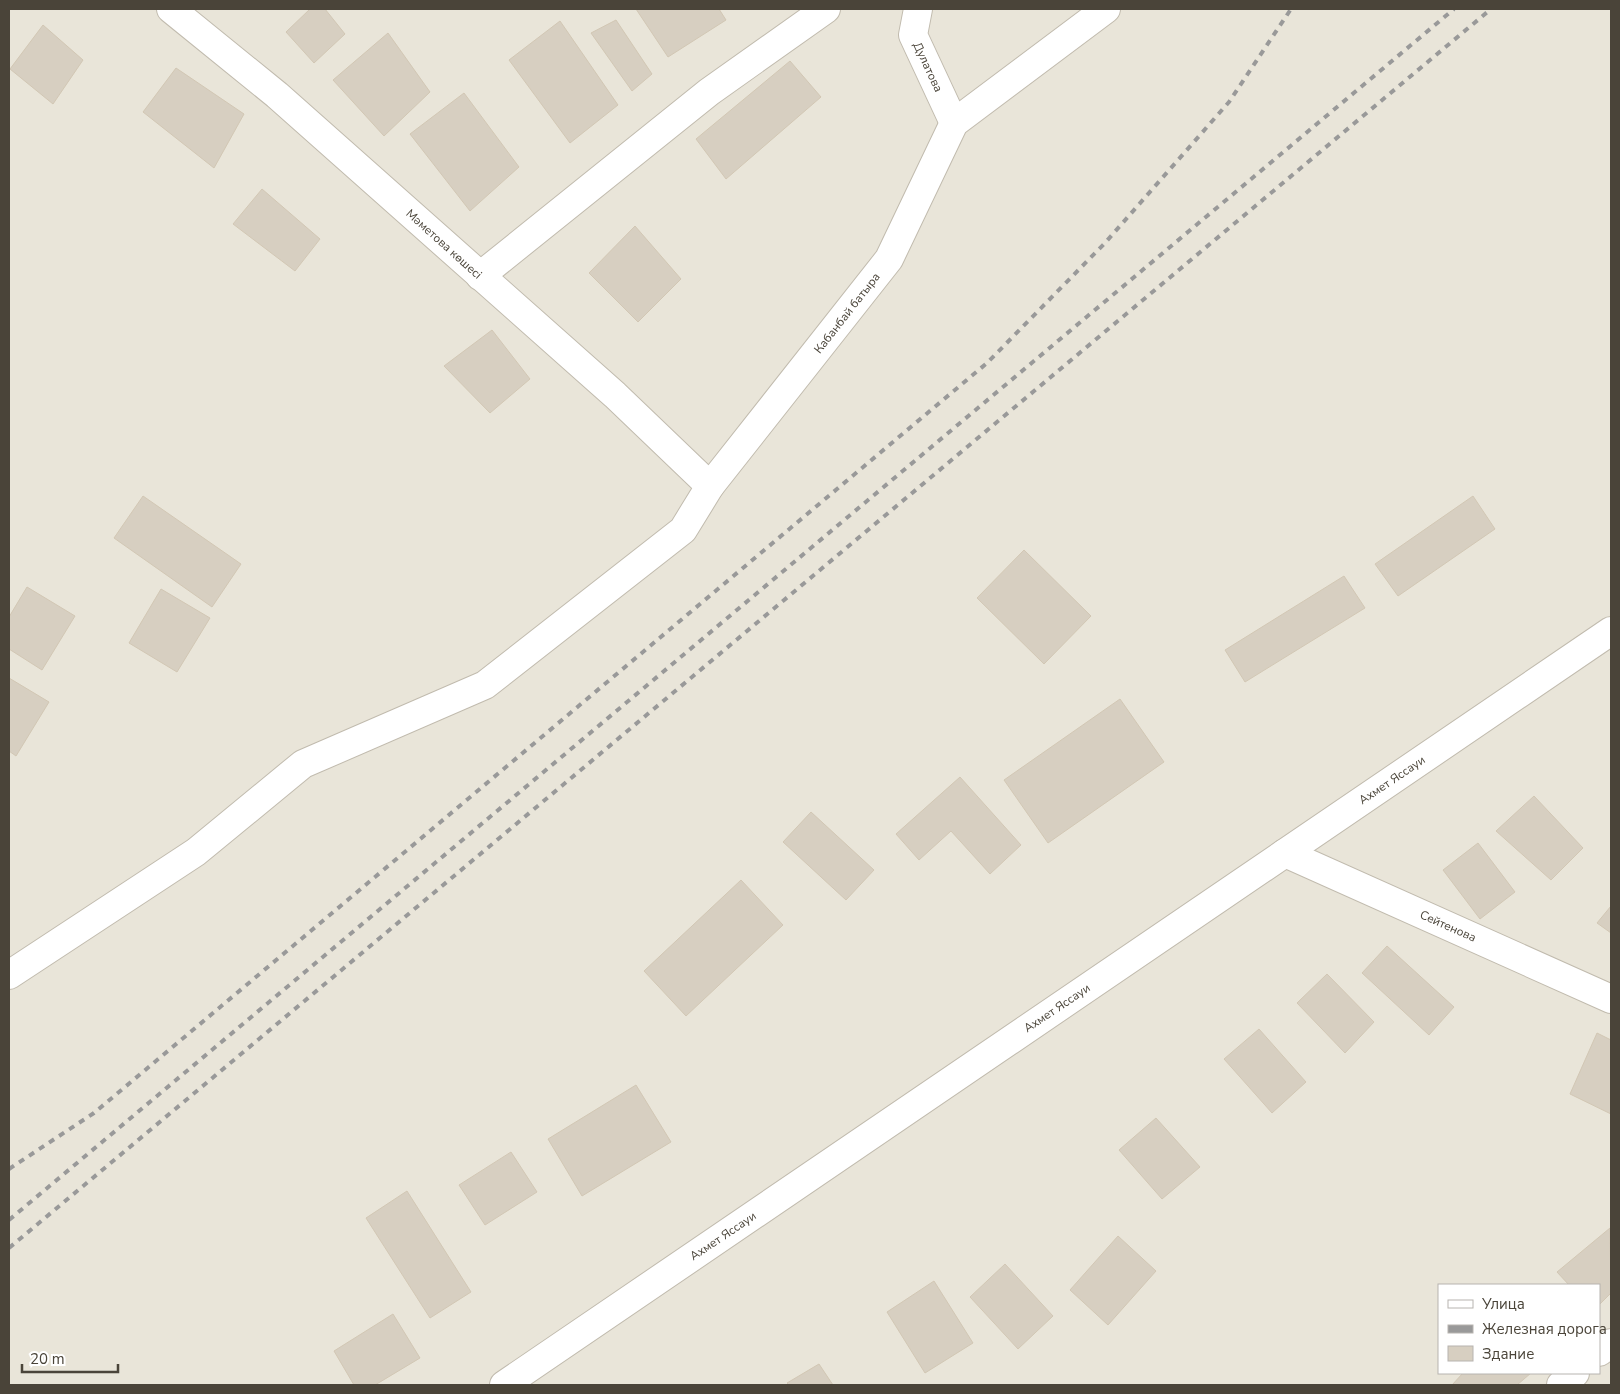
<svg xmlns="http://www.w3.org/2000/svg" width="1620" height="1394" font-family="'Nunito Sans',sans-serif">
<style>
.residential{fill:#e9e5d9;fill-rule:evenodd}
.building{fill:#d7cfc1;stroke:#d2c7b4}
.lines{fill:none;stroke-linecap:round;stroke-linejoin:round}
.street-casing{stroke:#c1bbae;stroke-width:30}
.street{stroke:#fff;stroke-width:28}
.rail{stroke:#999;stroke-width:4;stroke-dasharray:6 6;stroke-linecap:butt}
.labels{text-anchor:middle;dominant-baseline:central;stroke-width:5;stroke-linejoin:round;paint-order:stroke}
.street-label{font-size:12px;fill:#4a4439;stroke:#fff}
</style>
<rect width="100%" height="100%" fill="#f5f3eb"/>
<path class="residential" d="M9 9H1611V1385H9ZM1439 1285H1599V1373H1439Z"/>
<g class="building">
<path d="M310 9H325L345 34 314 63 286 32Z"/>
<path d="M636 9H719L726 20 668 57Z"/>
<path d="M616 20 652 74 632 91 591 33Z"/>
<path d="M560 21 618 105 570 143 509 60Z"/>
<path d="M43 25 83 60 53 104 10 69Z"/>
<path d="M388 33 430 92 384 136 333 80Z"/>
<path d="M790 61 821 97 726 179 696 139Z"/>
<path d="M176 68 244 114 214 168 143 112Z"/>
<path d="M464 93 519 167 470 211 410 134Z"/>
<path d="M262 189 320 239 295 271 233 224Z"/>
<path d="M635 226 681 279 638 322 589 273Z"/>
<path d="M492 330 530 379 490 413 444 366Z"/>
<path d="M143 496 241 564 212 607 114 538Z"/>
<path d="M1473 496 1495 529 1398 596 1375 564Z"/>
<path d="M1024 550 1091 616 1044 664 977 598Z"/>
<path d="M1344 576 1365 608 1245 682 1225 650Z"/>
<path d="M27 587 75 616 42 670 9 649V617Z"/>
<path d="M161 589 210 618 177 672 129 643Z"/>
<path d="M9 678 49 702 16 756 9 751Z"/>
<path d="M1120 699 1164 762 1048 843 1004 780Z"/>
<path d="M960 777 1021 845 990 874 951 831 919 860 896 834Z"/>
<path d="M1534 796 1583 848 1551 880 1496 831Z"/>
<path d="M811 812 874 870 846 900 783 842Z"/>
<path d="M1478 843 1515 892 1480 919 1443 870Z"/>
<path d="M741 880 783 925 686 1016 644 971Z"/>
<path d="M1611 906V933L1597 923Z"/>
<path d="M1387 946 1454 1007 1429 1035 1362 973Z"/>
<path d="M1327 974 1374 1022 1345 1053 1297 1003Z"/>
<path d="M1259 1029 1306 1082 1272 1113 1224 1059Z"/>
<path d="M1597 1033 1611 1040V1114L1570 1094Z"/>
<path d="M636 1085 671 1142 582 1196 548 1139Z"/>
<path d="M1156 1118 1200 1167 1162 1199 1119 1150Z"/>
<path d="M511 1152 537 1192 485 1225 459 1185Z"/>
<path d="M407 1191 471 1292 430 1318 366 1218Z"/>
<path d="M1610 1228 1611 1293 1599 1305V1285H1569L1557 1272Z"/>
<path d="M1118 1236 1156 1271 1108 1325 1070 1290Z"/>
<path d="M1005 1264 1053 1316 1018 1349 970 1297Z"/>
<path d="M934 1281 973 1343 925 1373 887 1312Z"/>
<path d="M393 1314 420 1358 375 1385H354L334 1351Z"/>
<path d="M819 1364 833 1385H789L787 1383Z"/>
<path d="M1463 1373H1531L1517 1385H1452Z"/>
</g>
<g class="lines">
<defs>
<g id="street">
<path d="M171 9 277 95 615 395 710 486"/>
<path d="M918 9 913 35 954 123"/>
<path d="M480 276 709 92 826 9"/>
<path d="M1285 853 1611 999"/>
<path d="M9 975 196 852 303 764 485 685 683 530 710 486 889 259 954 123 1106 9"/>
<path d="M1599 1352 1611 1343"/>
<path d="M504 1385 1611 631"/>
<path d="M1561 1385 1575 1373"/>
</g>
</defs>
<use href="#street" class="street-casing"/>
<use href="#street" class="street"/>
<g class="rail">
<path d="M9 1169 94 1113 987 363 1105 243 1229 102 1291 9"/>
<path d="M9 1220 1454 9"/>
<path d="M9 1248 1491 9"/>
</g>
</g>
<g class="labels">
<g class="street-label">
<text transform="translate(928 67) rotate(65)">Дулатова</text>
<text transform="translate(444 244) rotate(42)">Мәметова көшесі</text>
<text transform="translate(847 313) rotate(-52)">Кабанбай батыра</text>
<text transform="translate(1392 780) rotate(-34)">Ахмет Яссауи</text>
<text transform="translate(1448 926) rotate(24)">Сейтенова</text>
<text transform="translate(1057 1008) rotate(-34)">Ахмет Яссауи</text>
<text transform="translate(723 1236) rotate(-34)">Ахмет Яссауи</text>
</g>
</g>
<rect width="1620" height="1394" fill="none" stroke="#4a4439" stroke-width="20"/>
<rect x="1438" y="1284" width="162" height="90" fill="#ffffff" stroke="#b7b4b0"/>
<rect x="1448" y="1300" width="25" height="8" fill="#ffffff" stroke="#b7b4b0"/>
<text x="1482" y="1309" font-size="15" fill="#4a4439">Улица</text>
<rect x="1448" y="1325" width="25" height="8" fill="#999999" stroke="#b7b4b0"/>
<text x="1482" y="1334" font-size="15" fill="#4a4439">Железная дорога</text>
<rect x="1448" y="1346" width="25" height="15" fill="#d7cfc1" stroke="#b7b4b0"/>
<text x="1482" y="1359" font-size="15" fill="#4a4439">Здание</text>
<path d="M22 1364v8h96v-8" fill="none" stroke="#4a4439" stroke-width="2.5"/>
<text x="30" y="1364" font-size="15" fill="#4a4439" stroke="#ffffff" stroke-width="4" paint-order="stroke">20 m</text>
</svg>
